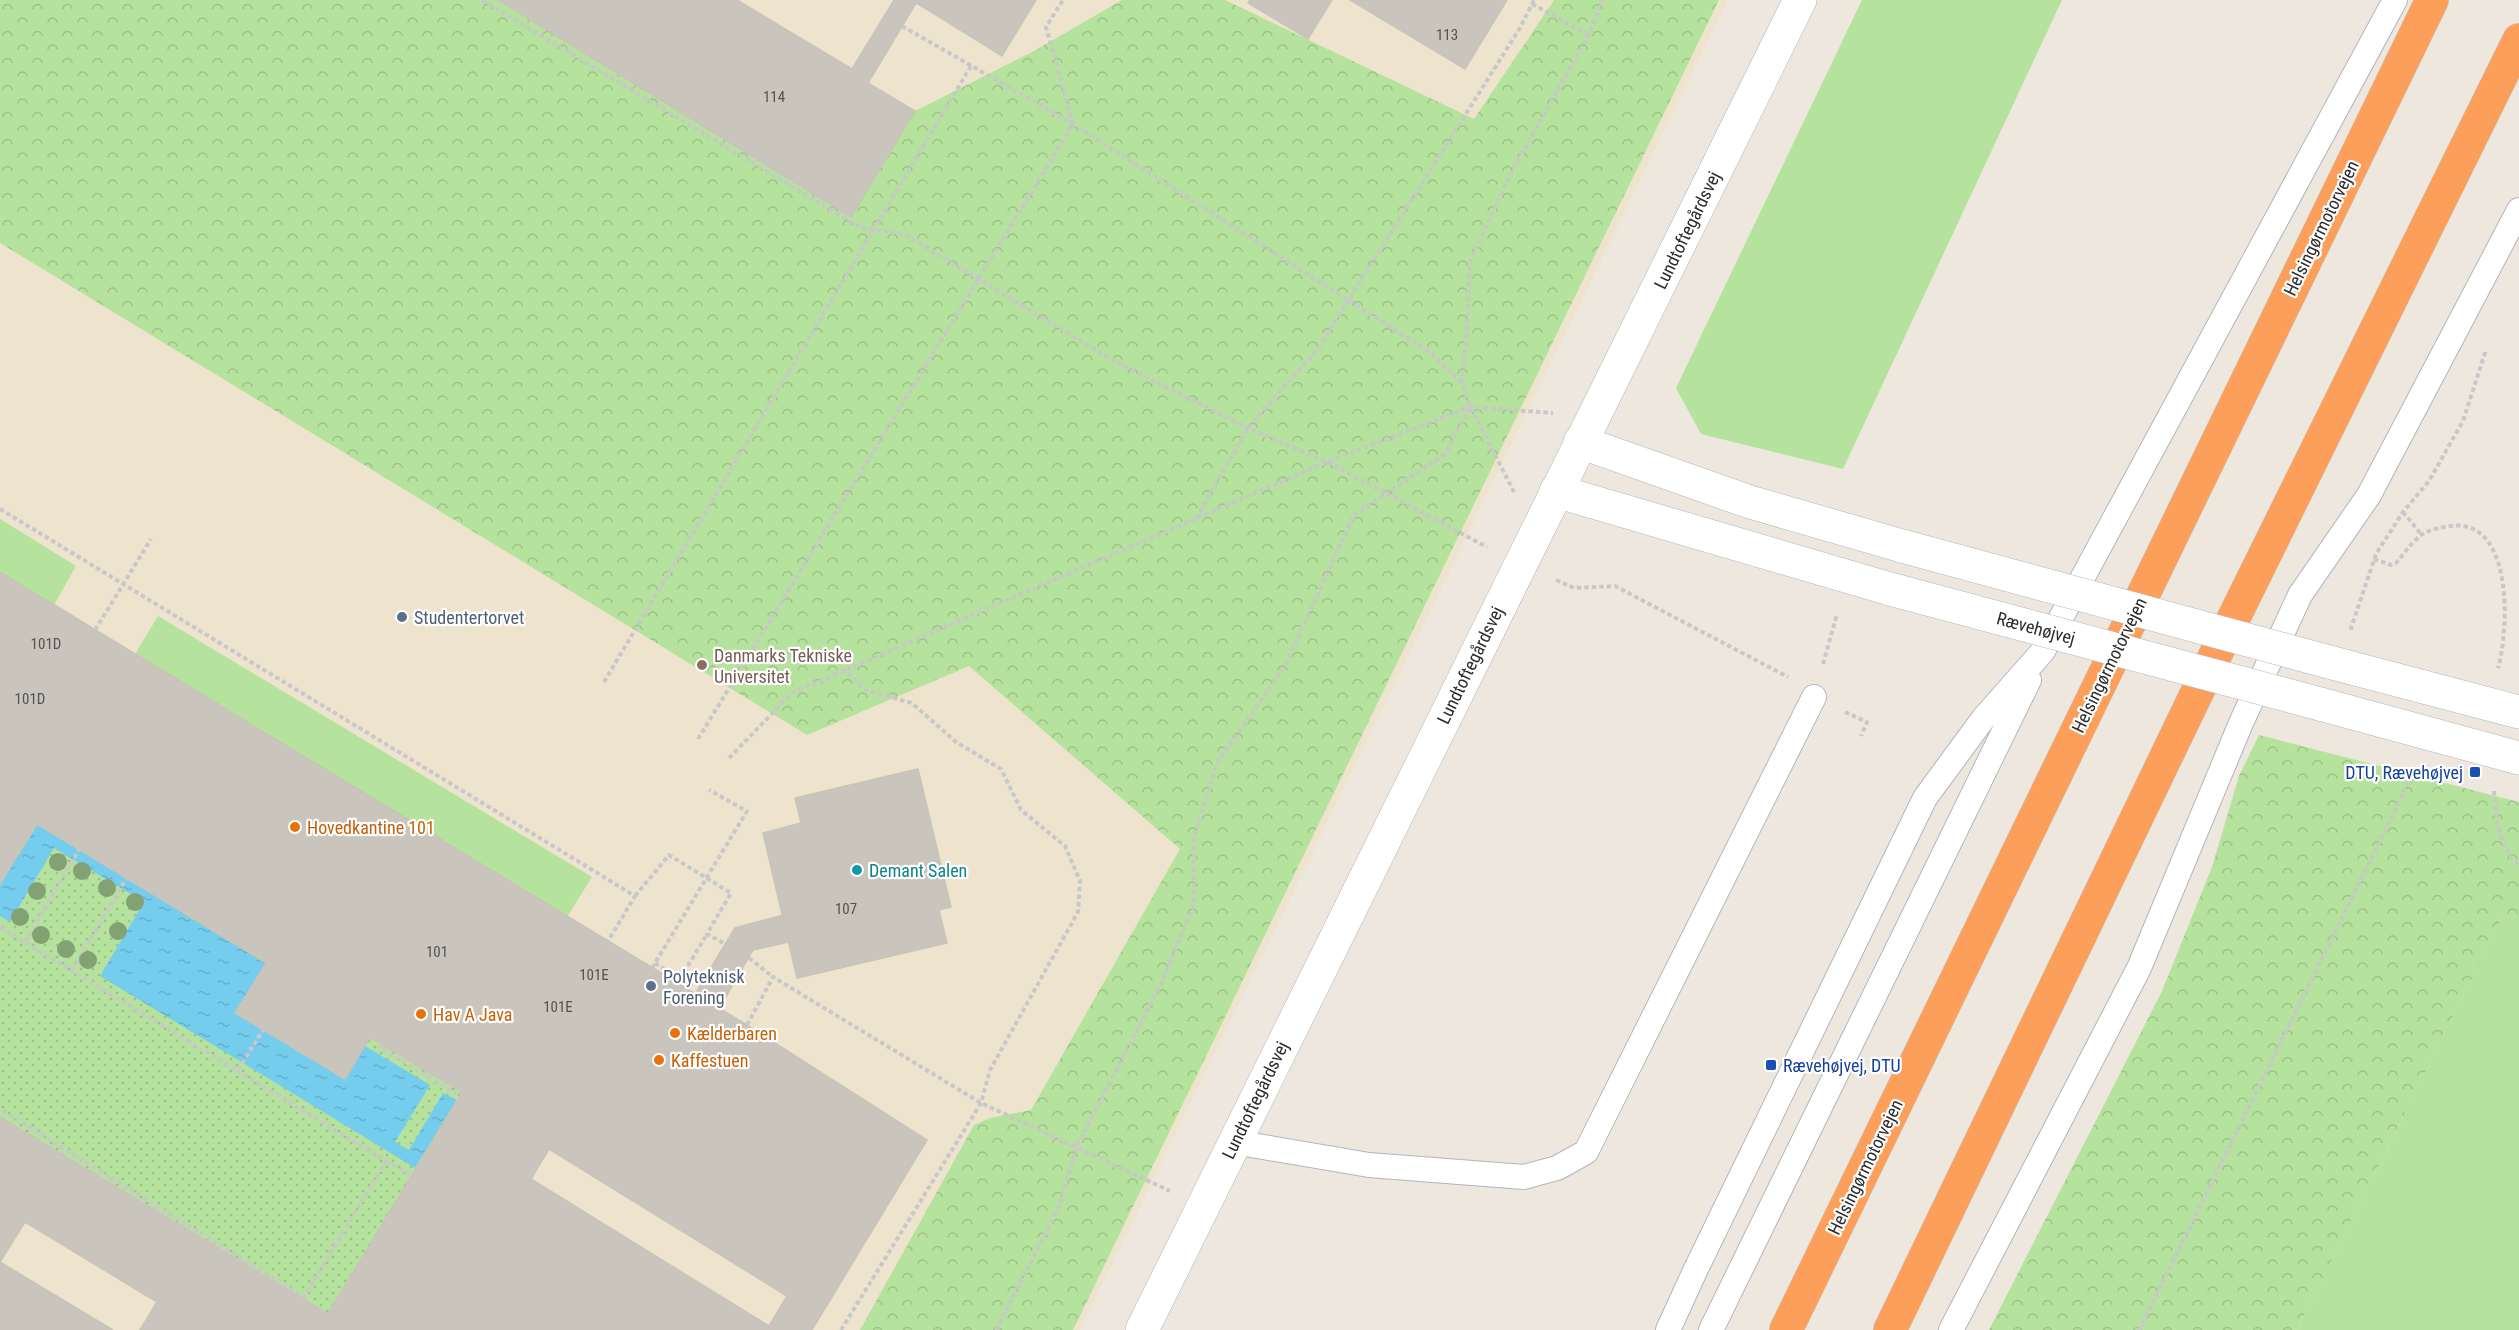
<svg xmlns="http://www.w3.org/2000/svg" width="2519" height="1330" font-family="'Roboto Condensed',sans-serif">
<style>
.education{fill:#eee4ce}
.grass{fill:#b5e29c}
.forest{fill:url(#forest-crowns)}
.park{fill:url(#park-dots)}
.water{fill:url(#water-ripples)}
.building{fill:#c9c5bd;stroke:#c9c3b8;stroke-width:1.5;fill-rule:evenodd}
.lines{fill:none;stroke-linecap:round;stroke-linejoin:round}
.service-casing{stroke:#b2b5bf;stroke-width:26}
.minor-casing{stroke:#b2b5bf;stroke-width:34}
.tertiary-casing{stroke:#b2b5bf;stroke-width:34}
.motorway-casing{stroke:#c8c8c8;stroke-width:34}
.path{stroke:#c8c8c8;stroke-width:4;stroke-dasharray:4.5 3;stroke-linecap:butt}
.service{stroke:#fff;stroke-width:24}
.minor{stroke:#fff;stroke-width:33}
.tertiary{stroke:#fff;stroke-width:33}
.motorway{stroke:#fb9f5b;stroke-width:33}
.minor-bridge-casing{stroke:#b2b5bf;stroke-width:34;stroke-linecap:butt}
.minor-bridge{stroke:#fff;stroke-width:33}
.tree{fill:#83a273}
.service-dot{fill:#5c6f8a;stroke:#fff;stroke-width:2}
.education-dot{fill:#8d6e63;stroke:#fff;stroke-width:2}
.transit-dot{fill:#1a4fb4;stroke:#fff;stroke-width:2}
.food-dot{fill:#e8710a;stroke:#fff;stroke-width:2}
.culture-dot{fill:#0f9aa8;stroke:#fff;stroke-width:2}
.labels{text-anchor:middle;dominant-baseline:central;stroke-width:4.5;stroke-linejoin:round;paint-order:stroke}
.number-label{font-size:15px;fill:#535250}
.street-label{font-size:18px;fill:#2c2c2c;stroke:#fff}
.service-label{font-size:18px;fill:#4e5e75;stroke:#fff;text-anchor:start}
.education-label{font-size:18px;fill:#785e54;stroke:#fff;text-anchor:start}
.transit-label{font-size:18px;fill:#164399;stroke:#fff;text-anchor:end}
.food-label{font-size:18px;fill:#c56008;stroke:#fff;text-anchor:start}
.culture-label{font-size:18px;fill:#0d838f;stroke:#fff;text-anchor:start}
</style>
<defs>
<pattern id="forest-crowns" width="20" height="18" patternUnits="userSpaceOnUse" patternTransform="scale(1.5)"><rect width="20" height="18" fill="#b5e29c"/><path d="M2 6a3 3 0 1 1 6 0M12 15a3 3 0 1 1 6 0" fill="none" stroke="#9cc287"/></pattern>
<pattern id="park-dots" width="8" height="8" patternUnits="userSpaceOnUse" patternTransform="scale(1.5)"><rect width="8" height="8" fill="#b5e29c"/><path d="M2 2h.1M6 6h.1" fill="none" stroke="#9cc287" stroke-width="1.8" stroke-linecap="round"/></pattern>
<pattern id="water-ripples" width="26" height="14" patternUnits="userSpaceOnUse" patternTransform="scale(1.5)"><rect width="26" height="14" fill="#74cded"/><path d="M2 4q2-2 4 0t4 0M15 11q2-2 4 0t4 0" fill="none" stroke="#65b0cb"/></pattern>
</defs>
<rect width="100%" height="100%" fill="#ede7de"/>
<path class="education" d="M0 0H1728L1080 1330H0Z"/>
<g class="grass">
<path d="M1862 0H2062L1843 469 1701 434 1676 388Z"/>
<path d="M0 519 76 566 54 605 0 572Z"/>
<path d="M158 616 592 877 567 917 135 654Z"/>
<path d="M2503 916 2519 918V1330H2297Z"/>
</g>
<g class="forest">
<path d="M0 0H498L851 217 915 111 1034 51 1122 0H1225L1474 119 1554 0H1719L1073 1330H860L974 1125 990 1118 1031 1110 1180 849 969 666 807 735 0 243Z"/>
<path d="M2259 735 2519 802V918L2503 916 2297 1330H1989L2162 991 2212 867 2239 776Z"/>
</g>
<path class="park" d="M37 824 126 879 236 1013 344 1079 370 1037 462 1092 328 1314 0 1117V884Z"/>
<path class="water" d="M37 824 266 963 236 1013 344 1079 365 1046 430 1085 395 1142 409 1150 443 1093 457 1100 415 1168 100 976 144 902 54 848 10 922 0 916V884Z"/>
<g class="building">
<path d="M498 0H737L852 69 894 0H927L923 7 916 3 868 83 915 111 851 217Z"/>
<path d="M927 0H1036L1002 56 923 7Z"/>
<path d="M1250 0H1332L1308 39 1248 3Z"/>
<path d="M1350 0H1507L1465 69Z"/>
<path d="M0 572 747 1025 927 1140 812 1330H140L157 1302 25 1222 0 1262 113 1330H0V1117L328 1314 462 1092 370 1037 345 1079 235 1013 266 963 37 824 0 884ZM549 1149 787 1296 769 1326 531 1179Z"/>
<path d="M918 769 951 907 939 910 947 943 797 978 763 833 801 823 795 798Z"/>
<path d="M783 915 789 942 753 950 719 1009 695 994 735 928Z"/>
</g>
<g class="lines">
<defs>
<g id="service">
<path d="M1234 1142 1369 1165 1524 1177 1557 1168 1586 1152 1814 697"/>
<path d="M1668 1330 1695 1271 1925 798 1983 719 2043 651 2395 0"/>
<path d="M1711 1330 2029 680"/>
<path d="M1951 1330 2139 968 2241 723 2300 595 2369 495 2519 210"/>
</g>
<g id="minor">
<path d="M1580 442 1750 502 1902 546"/>
<path d="M1556 491 1890 589"/>
<path d="M2329 662 2519 712"/>
<path d="M2320 704 2519 758"/>
</g>
<path id="tertiary" d="M1142 1330 1800 0"/>
<g id="motorway">
<path d="M1786 1330 2432 0"/>
<path d="M1890 1330 2204 678 2519 40"/>
</g>
</defs>
<use href="#service" class="service-casing"/>
<use href="#minor" class="minor-casing"/>
<use href="#tertiary" class="tertiary-casing"/>
<use href="#motorway" class="motorway-casing"/>
<g class="path">
<path d="M482 0 861 228 904 234 1114 361 1248 428 1327 462 1487 547"/>
<path d="M1532 4 1589 35"/>
<path d="M902 26 1073 124 1431 353 1461 382"/>
<path d="M1471 408 1514 492"/>
<path d="M0 509 635 896 608 941"/>
<path d="M2403 512 2421 534"/>
<path d="M1196 518 1248 428 1319 347 1520 28 1534 0"/>
<path d="M2374 559 2391 565 2396 563C2404 554 2411 543 2420 536 2427 530 2442 527 2450 526 2514 517 2509 630 2498 668"/>
<path d="M1556 580 1574 588 1615 586 1788 677"/>
<path d="M2353 628H2351L2376 554 2403 512 2429 481 2463 421 2486 350"/>
<path d="M95 630 151 539"/>
<path d="M1823 664 1837 614"/>
<path d="M604 682 971 66"/>
<path d="M1845 712 1867 722 1861 736"/>
<path d="M698 739 1073 124 1046 27 1063 0"/>
<path d="M729 758 792 693 1327 462 1470 407 1553 413"/>
<path d="M2494 791C2496 816 2498 848 2519 864"/>
<path d="M635 896 669 855 731 893 707 934 725 944"/>
<path d="M0 927 386 1161 304 1297 0 1109"/>
<path d="M25 942 79 850"/>
<path d="M749 958 773 977"/>
<path d="M655 963 680 979 707 934"/>
<path d="M652 968 747 811 709 790"/>
<path d="M72 970 126 879"/>
<path d="M747 1025 773 977 981 1103 1170 1191"/>
<path d="M382 1044 380 1048 460 1096"/>
<path d="M238 1070 263 1030"/>
<path d="M386 1161 410 1175"/>
<path d="M841 1330 981 1103 990 1070 1078 912 1080 881 1065 846 1021 810 1001 769 956 742 912 703 866 690 843 669"/>
<path d="M996 1330 1059 1207 1077 1146 1162 982 1194 904V838L1217 763 1285 666 1354 515 1445 454 1470 407 1462 382 1467 330 1470 261 1513 169 1589 35 1602 0"/>
<path d="M2139 1330 2415 770"/>
</g>
<use href="#service" class="service"/>
<use href="#minor" class="minor"/>
<use href="#tertiary" class="tertiary"/>
<use href="#motorway" class="motorway"/>
<defs>
<g id="minor-bridge">
<path d="M1902 546 2329 662"/>
<path d="M1890 589 2320 704"/>
</g>
</defs>
<use href="#minor-bridge" class="minor-bridge-casing"/>
<use href="#minor-bridge" class="minor-bridge"/>
</g>
<g class="tree">
<circle cx="58" cy="862" r="9"/>
<circle cx="82" cy="871" r="9"/>
<circle cx="107" cy="888" r="9"/>
<circle cx="37" cy="891" r="9"/>
<circle cx="135" cy="902" r="9"/>
<circle cx="20" cy="917" r="9"/>
<circle cx="118" cy="931" r="9"/>
<circle cx="41" cy="935" r="9"/>
<circle cx="66" cy="949" r="9"/>
<circle cx="88" cy="960" r="9"/>
</g>
<g class="service-dot">
<circle cx="402" cy="617" r="6"/>
<circle cx="651" cy="986" r="6"/>
</g>
<circle class="education-dot" cx="702" cy="665" r="6"/>
<g class="transit-dot">
<rect x="2469" y="766" width="12" height="12" rx="3"/>
<rect x="1765" y="1059" width="12" height="12" rx="3"/>
</g>
<g class="food-dot">
<circle cx="295" cy="827" r="6"/>
<circle cx="421" cy="1014" r="6"/>
<circle cx="675" cy="1033" r="6"/>
<circle cx="659" cy="1060" r="6"/>
</g>
<circle class="culture-dot" cx="857" cy="870" r="6"/>
<g class="labels">
<g class="number-label">
<text x="1447" y="35">113</text>
<text x="774" y="97">114</text>
<text x="46" y="644">101D</text>
<text x="30" y="699">101D</text>
<text x="846" y="909">107</text>
<text x="437" y="952">101</text>
<text x="594" y="975">101E</text>
<text x="558" y="1007">101E</text>
</g>
<g class="street-label">
<text transform="translate(2321 228) rotate(-64)">Helsingørmotorvejen</text>
<text transform="translate(1687 230) rotate(-64)">Lundtoftegårdsvej</text>
<text transform="translate(2036 628) rotate(15)">Rævehøjvej</text>
<text transform="translate(1470 665) rotate(-64)">Lundtoftegårdsvej</text>
<text transform="translate(2109 665) rotate(-64)">Helsingørmotorvejen</text>
<text transform="translate(1255 1100) rotate(-64)">Lundtoftegårdsvej</text>
<text transform="translate(1865 1167) rotate(-64)">Helsingørmotorvejen</text>
</g>
<g class="service-label">
<text x="414" y="617">Studentertorvet</text>
<text x="663" y="976">Polyteknisk<tspan x="663" dy="21">Forening</tspan></text>
</g>
<g class="education-label">
<text x="714" y="655">Danmarks Tekniske<tspan x="714" dy="21">Universitet</tspan></text>
</g>
<g class="transit-label">
<text x="2463" y="772">DTU, Rævehøjvej</text>
<text x="1783" y="1065" text-anchor="start">Rævehøjvej, DTU</text>
</g>
<g class="food-label">
<text x="307" y="827">Hovedkantine 101</text>
<text x="433" y="1014">Hav A Java</text>
<text x="687" y="1033">Kælderbaren</text>
<text x="671" y="1060">Kaffestuen</text>
</g>
<g class="culture-label">
<text x="869" y="870">Demant Salen</text>
</g>
</g>
</svg>
